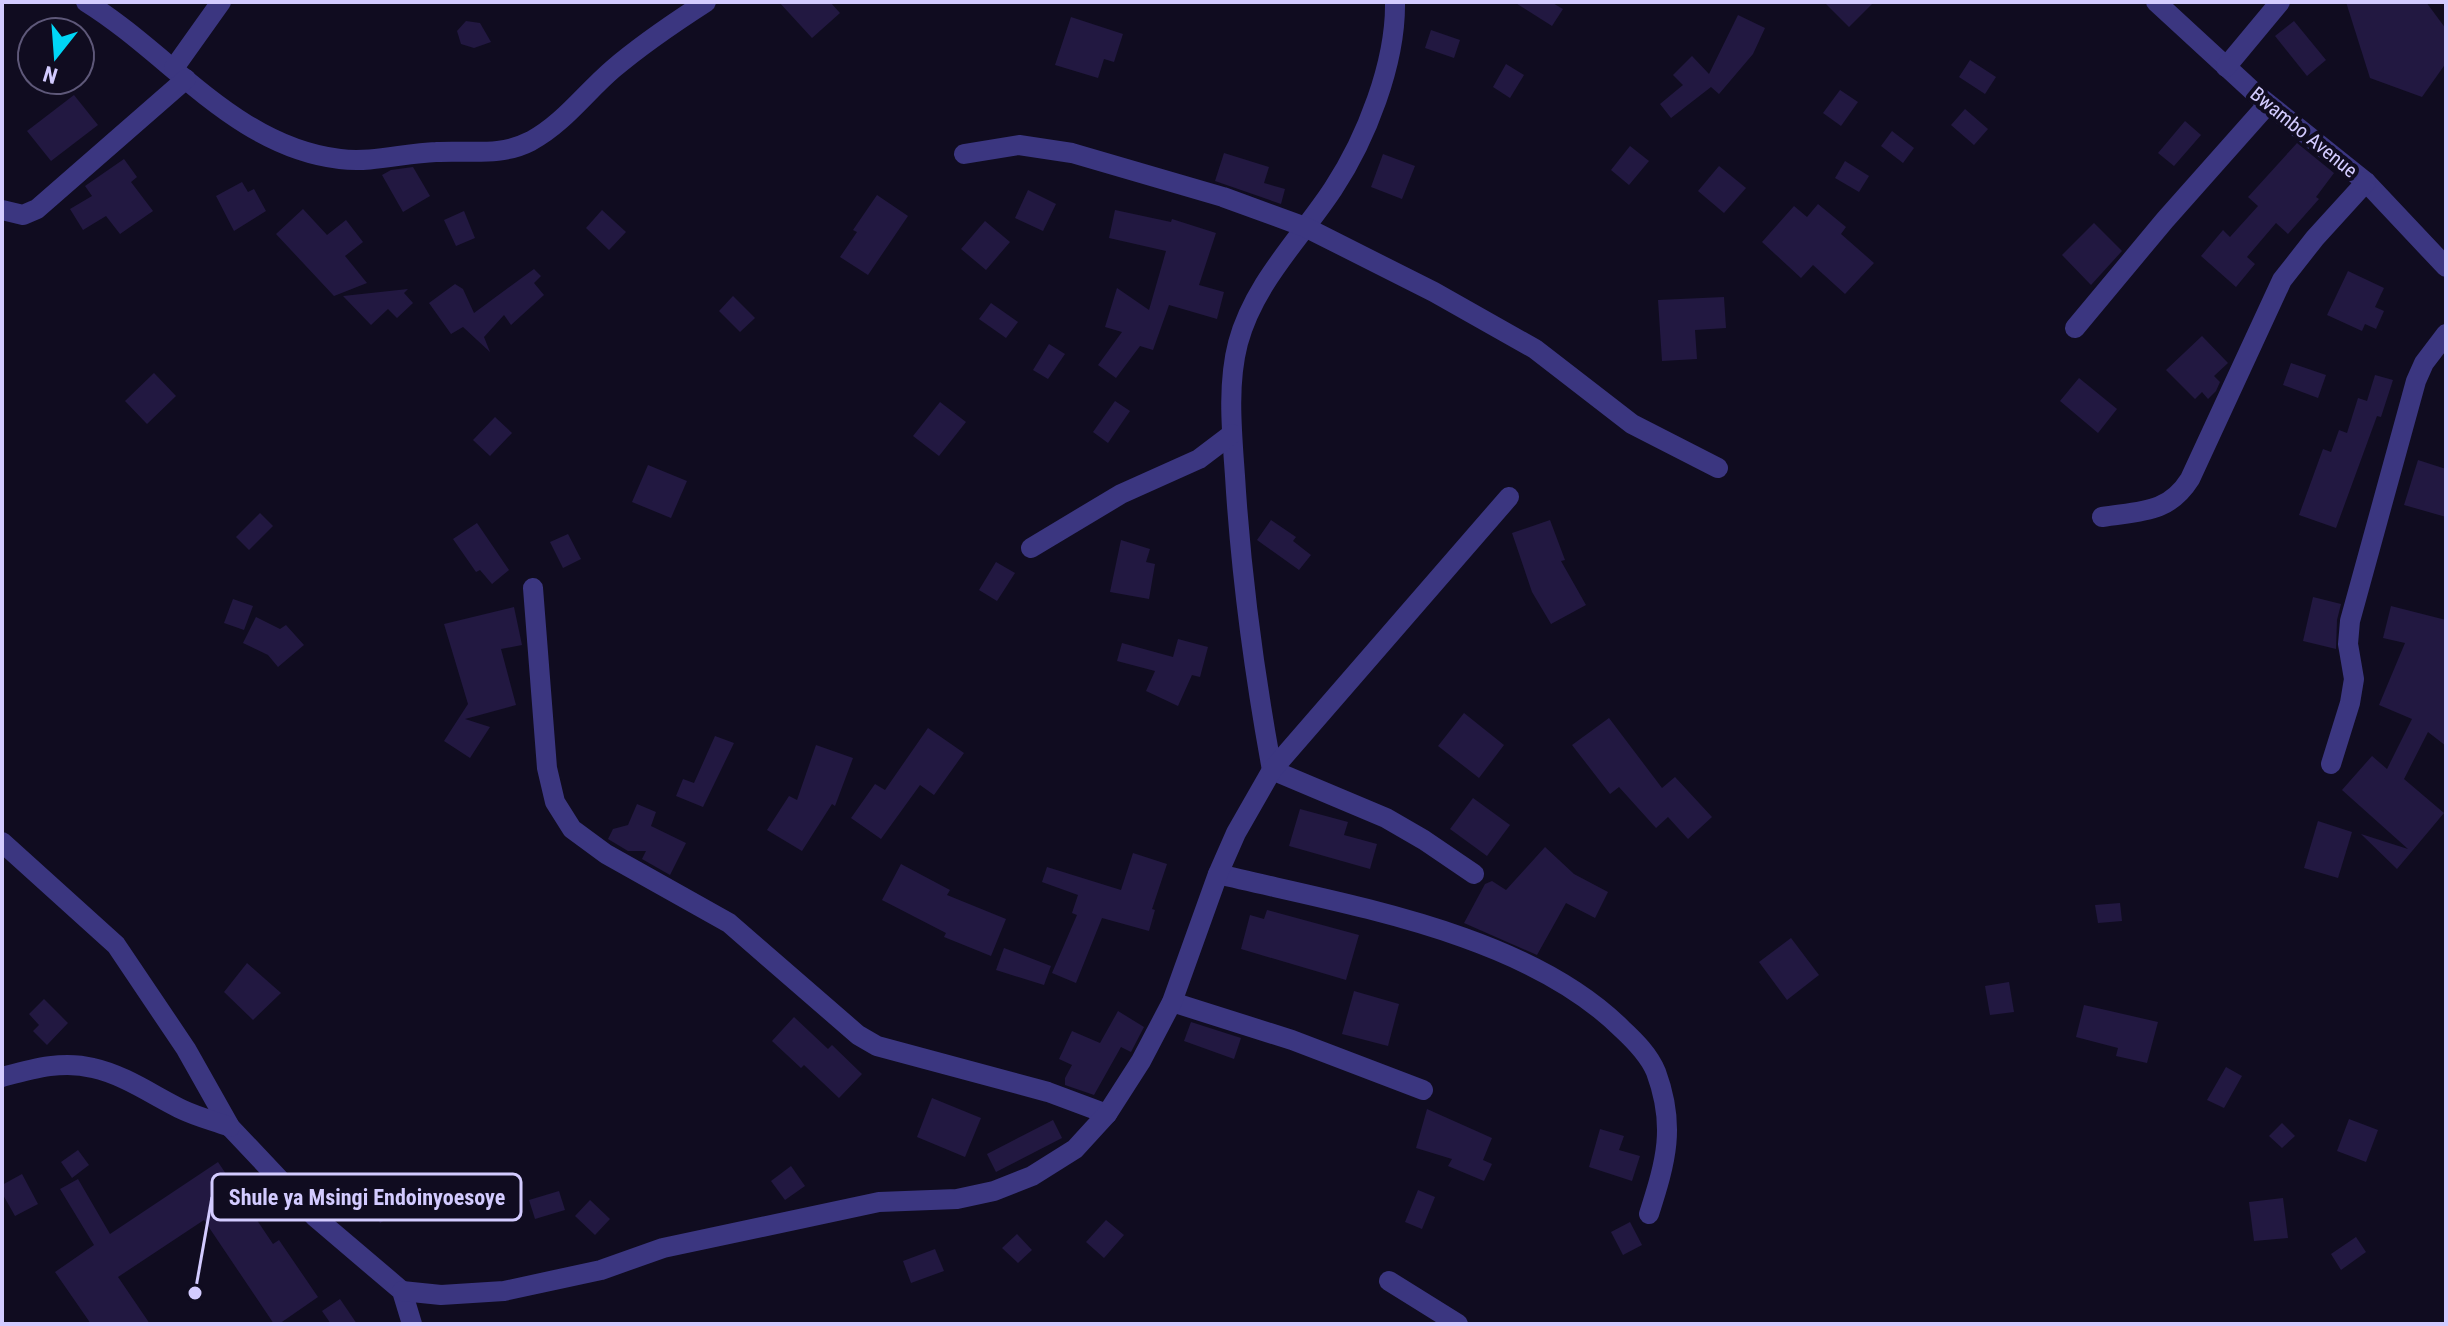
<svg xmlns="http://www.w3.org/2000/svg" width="2448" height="1326" font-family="'Roboto Condensed',sans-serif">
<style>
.building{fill:#221841}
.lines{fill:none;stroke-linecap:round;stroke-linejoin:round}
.minor{stroke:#3b3680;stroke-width:20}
.labels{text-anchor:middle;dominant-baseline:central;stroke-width:8;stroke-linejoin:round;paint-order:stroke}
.street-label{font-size:20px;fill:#d3cbff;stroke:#100c20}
.leader{fill:none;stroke:#d3cbff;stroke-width:3}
.callout-dot{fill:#d3cbff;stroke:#100c20;stroke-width:3}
.callout{fill:#100c20;stroke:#d3cbff;stroke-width:3}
.callout-label{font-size:22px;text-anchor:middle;font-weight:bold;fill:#d3cbff}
</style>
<rect width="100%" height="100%" fill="#100c20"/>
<g class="building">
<path d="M779 2H830L840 13 812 38Z"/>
<path d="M1514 2H1551L1563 9 1552 26Z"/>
<path d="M1824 2H1874L1849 27Z"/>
<path d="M2346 2H2426L2446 29V63L2422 97 2370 78Z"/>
<path d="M1738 15 1765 28 1753 54 1719 94 1711 87 1671 118 1660 104 1683 85 1673 75 1692 56 1709 74Z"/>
<path d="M1071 17 1123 34 1114 62 1104 59 1098 78 1055 65Z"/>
<path d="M466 21 480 23 491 42 474 48 461 44 457 31Z"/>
<path d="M2294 21 2326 60 2307 76 2275 36Z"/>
<path d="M1431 30 1460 40 1454 58 1425 48Z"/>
<path d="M1970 60 1996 77 1985 94 1959 77Z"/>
<path d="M1506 64 1524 75 1510 98 1493 87Z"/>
<path d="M1840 90 1858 102 1841 126 1823 113Z"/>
<path d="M74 95 98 125 51 161 27 131Z"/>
<path d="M1965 109 1988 129 1974 145 1951 125Z"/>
<path d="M2185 121 2201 135 2174 166 2158 153Z"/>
<path d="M1892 131 1914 148 1903 163 1881 146Z"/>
<path d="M2297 143 2334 173 2316 197 2319 199 2288 234 2276 223 2247 257 2255 264 2236 287 2201 256 2223 230 2230 237 2258 206 2248 197Z"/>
<path d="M1630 146 1649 161 1629 185 1611 170Z"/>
<path d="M1224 153 1269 167 1264 183 1285 189 1281 204 1215 181Z"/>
<path d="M1383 154 1415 166 1402 199 1371 187Z"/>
<path d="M124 159 137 177 131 182 153 211 120 234 106 216 83 230 70 209 92 196 85 186Z"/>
<path d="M1845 161 1869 176 1859 192 1835 178Z"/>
<path d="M1719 166 1746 188 1724 213 1698 191Z"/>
<path d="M413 167 430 196 403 212 382 175 391 170Z"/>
<path d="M242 182 248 192 254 189 266 211 234 231 216 196Z"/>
<path d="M1028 190 1056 204 1043 231 1015 218Z"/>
<path d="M877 195 908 216 868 275 840 257 857 232 853 230Z"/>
<path d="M1818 204 1846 227 1841 234 1874 263 1845 294 1813 265 1801 278 1762 242 1794 206 1807 217Z"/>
<path d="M303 209 327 235 346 220 363 242 345 256 367 283 334 296 276 234Z"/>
<path d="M602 210 626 232 609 250 586 228Z"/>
<path d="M1115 210 1171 222 1172 219 1216 233 1199 285 1224 292 1217 319 1169 305 1153 350 1140 346 1116 378 1098 365 1122 332 1105 327 1117 288 1149 310 1166 251 1109 238Z"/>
<path d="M464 211 475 238 456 246 444 220Z"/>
<path d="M985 221 1010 242 986 270 961 249Z"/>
<path d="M2094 223 2122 251 2091 285 2062 255Z"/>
<path d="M534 269 541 276 534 283 544 295 511 325 504 315 484 337 490 352 463 327 451 334 429 303 455 284 463 289 474 313Z"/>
<path d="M2348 271 2384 288 2375 307 2384 311 2376 329 2365 324 2362 331 2327 315Z"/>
<path d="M408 289 404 293 413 303 397 318 388 309 371 325 343 296Z"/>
<path d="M733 296 755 318 740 332 719 311Z"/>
<path d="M1724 297 1726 328 1695 330 1697 359 1662 361 1658 300Z"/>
<path d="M991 303 1018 322 1006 338 979 319Z"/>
<path d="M2202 336 2228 363 2214 376 2220 382 2216 391 2208 399 2202 392 2195 399 2166 370Z"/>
<path d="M1049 344 1065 354 1048 379 1033 370Z"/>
<path d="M2291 363 2326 375 2318 398 2283 385Z"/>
<path d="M154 373 176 396 147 424 125 401Z"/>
<path d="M2375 375 2393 380 2381 417 2377 416 2336 528 2299 515 2323 449 2331 452 2339 430 2347 433 2358 398 2367 401Z"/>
<path d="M2079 378 2117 409 2098 433 2060 401Z"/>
<path d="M1115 401 1130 411 1108 443 1093 432Z"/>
<path d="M940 402 966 422 939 456 913 436Z"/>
<path d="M495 417 512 433 490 456 473 440Z"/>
<path d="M2418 460 2446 469V517L2404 505Z"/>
<path d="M648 465 687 481 671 518 632 502Z"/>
<path d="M260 513 273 526 249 550 236 537Z"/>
<path d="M1271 520 1296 537 1293 541 1311 555 1299 570 1257 540Z"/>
<path d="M1550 520 1565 560 1561 561 1586 605 1551 624 1532 592 1512 533Z"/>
<path d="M477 523 509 570 492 584 480 570 476 572 453 539Z"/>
<path d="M568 534 581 559 563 568 550 542Z"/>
<path d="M1121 540 1150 549 1146 562 1155 564 1149 599 1110 592Z"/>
<path d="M996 562 1015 573 997 601 979 590Z"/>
<path d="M2313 597 2341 604 2337 620 2336 649 2303 641Z"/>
<path d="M233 599 253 606 244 630 224 623Z"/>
<path d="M2391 606 2446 620V746L2428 732 2404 779 2444 813 2397 869 2361 834 2408 849 2342 790 2372 756 2387 769 2412 719 2379 705 2405 643 2383 638Z"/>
<path d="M514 607 522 645 501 649 516 705 465 719 490 727 470 758 444 741 468 704 444 624Z"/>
<path d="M256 617 280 629 286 625 304 645 278 667 268 655 243 643Z"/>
<path d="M1178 639 1208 647 1200 677 1192 675 1178 706 1146 691 1155 671 1117 661 1122 643 1173 657Z"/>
<path d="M1464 713 1504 745 1479 778 1438 746Z"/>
<path d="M1609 718 1662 788 1675 777 1712 817 1688 839 1668 817 1656 828 1619 787 1610 794 1572 745Z"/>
<path d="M928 728 964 753 934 795 920 785 881 839 851 818 875 784 885 790Z"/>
<path d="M715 736 734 743 703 807 676 796 683 779 694 783Z"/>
<path d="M816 745 853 758 835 806 832 804 802 851 767 830 789 796 797 800Z"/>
<path d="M1473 798 1510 825 1487 856 1450 829Z"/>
<path d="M637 804 656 812 651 826 686 843 670 875 642 859 646 851H628L608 839 613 829 628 825Z"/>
<path d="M1300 809 1348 822 1344 835 1377 844 1370 869 1289 846Z"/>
<path d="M2318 821 2352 832 2338 878 2304 868Z"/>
<path d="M1545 847 1574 874 1608 892 1595 918 1566 903 1537 955 1464 923 1485 884 1492 881 1506 890Z"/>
<path d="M1133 853 1167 864 1152 909 1155 910 1149 931 1102 918 1076 983 1052 973 1077 915 1072 913 1078 895 1042 882 1047 867 1121 890Z"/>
<path d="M901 864 950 890 947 895 1006 919 991 956 944 937 946 933 882 900Z"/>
<path d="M2120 903 2122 921 2098 923 2095 905Z"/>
<path d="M1267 910 1359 935 1346 980 1241 949 1250 915 1264 919Z"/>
<path d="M1791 938 1819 975 1787 1000 1759 962Z"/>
<path d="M1004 948 1051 966 1044 985 996 970Z"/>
<path d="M247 963 281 993 253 1020 224 992Z"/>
<path d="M2009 982 2014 1012 1990 1015 1985 986Z"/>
<path d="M1354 991 1399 1004 1388 1046 1342 1034Z"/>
<path d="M44 999 68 1023 47 1045 33 1031 39 1025 29 1014Z"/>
<path d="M2084 1005 2158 1022 2147 1063 2116 1056 2118 1048 2076 1037Z"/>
<path d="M1118 1011 1144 1027 1131 1052 1121 1047 1094 1095 1065 1085V1078L1072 1065 1059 1059 1072 1031 1100 1043Z"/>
<path d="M794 1017 828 1049 832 1045 862 1074 839 1098 804 1065 801 1068 772 1041Z"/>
<path d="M1191 1022 1241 1038 1234 1059 1184 1041Z"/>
<path d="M2226 1067 2242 1076 2224 1108 2207 1100Z"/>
<path d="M932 1098 981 1118 965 1157 917 1137Z"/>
<path d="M1427 1109 1492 1138 1483 1160 1492 1164 1484 1181 1448 1166 1452 1159 1416 1148Z"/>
<path d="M2349 1119 2378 1130 2366 1162 2337 1151Z"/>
<path d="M1053 1120 1062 1138 996 1172 987 1154Z"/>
<path d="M2282 1123 2295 1136 2282 1148 2269 1136Z"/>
<path d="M1600 1129 1624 1136 1619 1150 1640 1156 1632 1181 1589 1167Z"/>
<path d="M78 1150 89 1165 72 1178 61 1162Z"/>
<path d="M218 1162 273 1244 279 1240 318 1297 279 1324H274L204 1220 118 1277 150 1324H91L55 1272 94 1245 60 1189 78 1179 110 1234Z"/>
<path d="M791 1166 805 1186 785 1200 771 1181Z"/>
<path d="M22 1174 38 1204 15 1216 2 1193V1185Z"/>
<path d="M1418 1190 1435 1197 1422 1229 1405 1222Z"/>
<path d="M391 1191 402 1210 380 1223 369 1204Z"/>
<path d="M559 1191 565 1210 535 1219 529 1200Z"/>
<path d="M2283 1198 2288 1238 2254 1241 2249 1202Z"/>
<path d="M590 1200 610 1219 595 1235 575 1216Z"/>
<path d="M1106 1220 1124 1235 1104 1258 1086 1242Z"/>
<path d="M1630 1222 1642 1245 1623 1255 1611 1232Z"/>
<path d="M1017 1234 1032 1250 1018 1263 1002 1248Z"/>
<path d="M2356 1237 2366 1252 2341 1270 2331 1254Z"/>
<path d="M935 1249 944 1271 911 1283 903 1261Z"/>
<path d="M340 1299 357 1324H331L322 1311Z"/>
</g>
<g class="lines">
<g class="minor">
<path d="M86 2C170 54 236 147 340 159 373 163 404 153 436 152 470 150 500 157 531 141 564 123 585 93 613 69 641 45 675 22 706 2"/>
<path d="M1395 2C1396 63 1366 139 1333 189 1300 239 1254 283 1238 343 1227 385 1232 433 1235 476 1241 575 1254 672 1272 770L1386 818 1424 840 1474 874"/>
<path d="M2156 2 2256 94 2366 182 2446 267"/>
<path d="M2226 67 2280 2"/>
<path d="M174 68 221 2"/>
<path d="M964 154 1019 145 1072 153 1223 197 1305 227 1434 292 1535 349 1632 424 1718 468"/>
<path d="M2 210 23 215 37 209 186 79"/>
<path d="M2075 328 2165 220 2268 104"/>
<path d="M2102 517C2140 511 2168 514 2190 479L2282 280 2315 238 2366 182"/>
<path d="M1031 548 1121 494 1199 459 1232 434"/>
<path d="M533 588 547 768 555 802 572 829 606 854 729 923 858 1035 877 1046 1048 1092 1107 1114"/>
<path d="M2331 764 2350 703 2354 679 2348 644 2350 621 2416 381 2424 363 2446 334"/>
<path d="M2 842 116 945 186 1049 230 1127 315 1217 402 1291 412 1324"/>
<path d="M1218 874C1347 905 1526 933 1622 1029 1635 1041 1649 1055 1656 1072 1676 1126 1666 1161 1649 1214"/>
<path d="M1172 1002 1292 1040 1423 1090"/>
<path d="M2 1077C32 1069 62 1060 93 1068 125 1075 154 1096 183 1110 198 1117 214 1121 230 1127"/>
<path d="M1389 1281 1458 1324"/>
<path d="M402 1291 441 1295 504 1291 601 1270 663 1248 879 1202 957 1199 994 1191 1032 1176 1075 1149 1107 1114 1141 1061 1172 1002 1218 874 1236 833 1272 770 1509 497"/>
</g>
</g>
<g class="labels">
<g class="street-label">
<text transform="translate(2304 132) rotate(39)">Bwambo Avenue</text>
</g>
</g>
<path class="leader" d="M195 1293L212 1197"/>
<circle class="callout-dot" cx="195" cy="1293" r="8"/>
<rect class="callout" x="212" y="1174" width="309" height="46" rx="8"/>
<g class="callout-label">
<text x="367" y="1205">Shule ya Msingi Endoinyoesoye</text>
</g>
<rect width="2448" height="1326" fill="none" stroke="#d3cbff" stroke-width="8"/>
<g transform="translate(56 56) rotate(197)"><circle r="38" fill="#100c20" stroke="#5e5879" stroke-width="2"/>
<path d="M0-6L14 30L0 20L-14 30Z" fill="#00d6f6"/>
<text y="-12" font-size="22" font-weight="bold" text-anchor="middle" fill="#d3cbff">N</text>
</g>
</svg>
